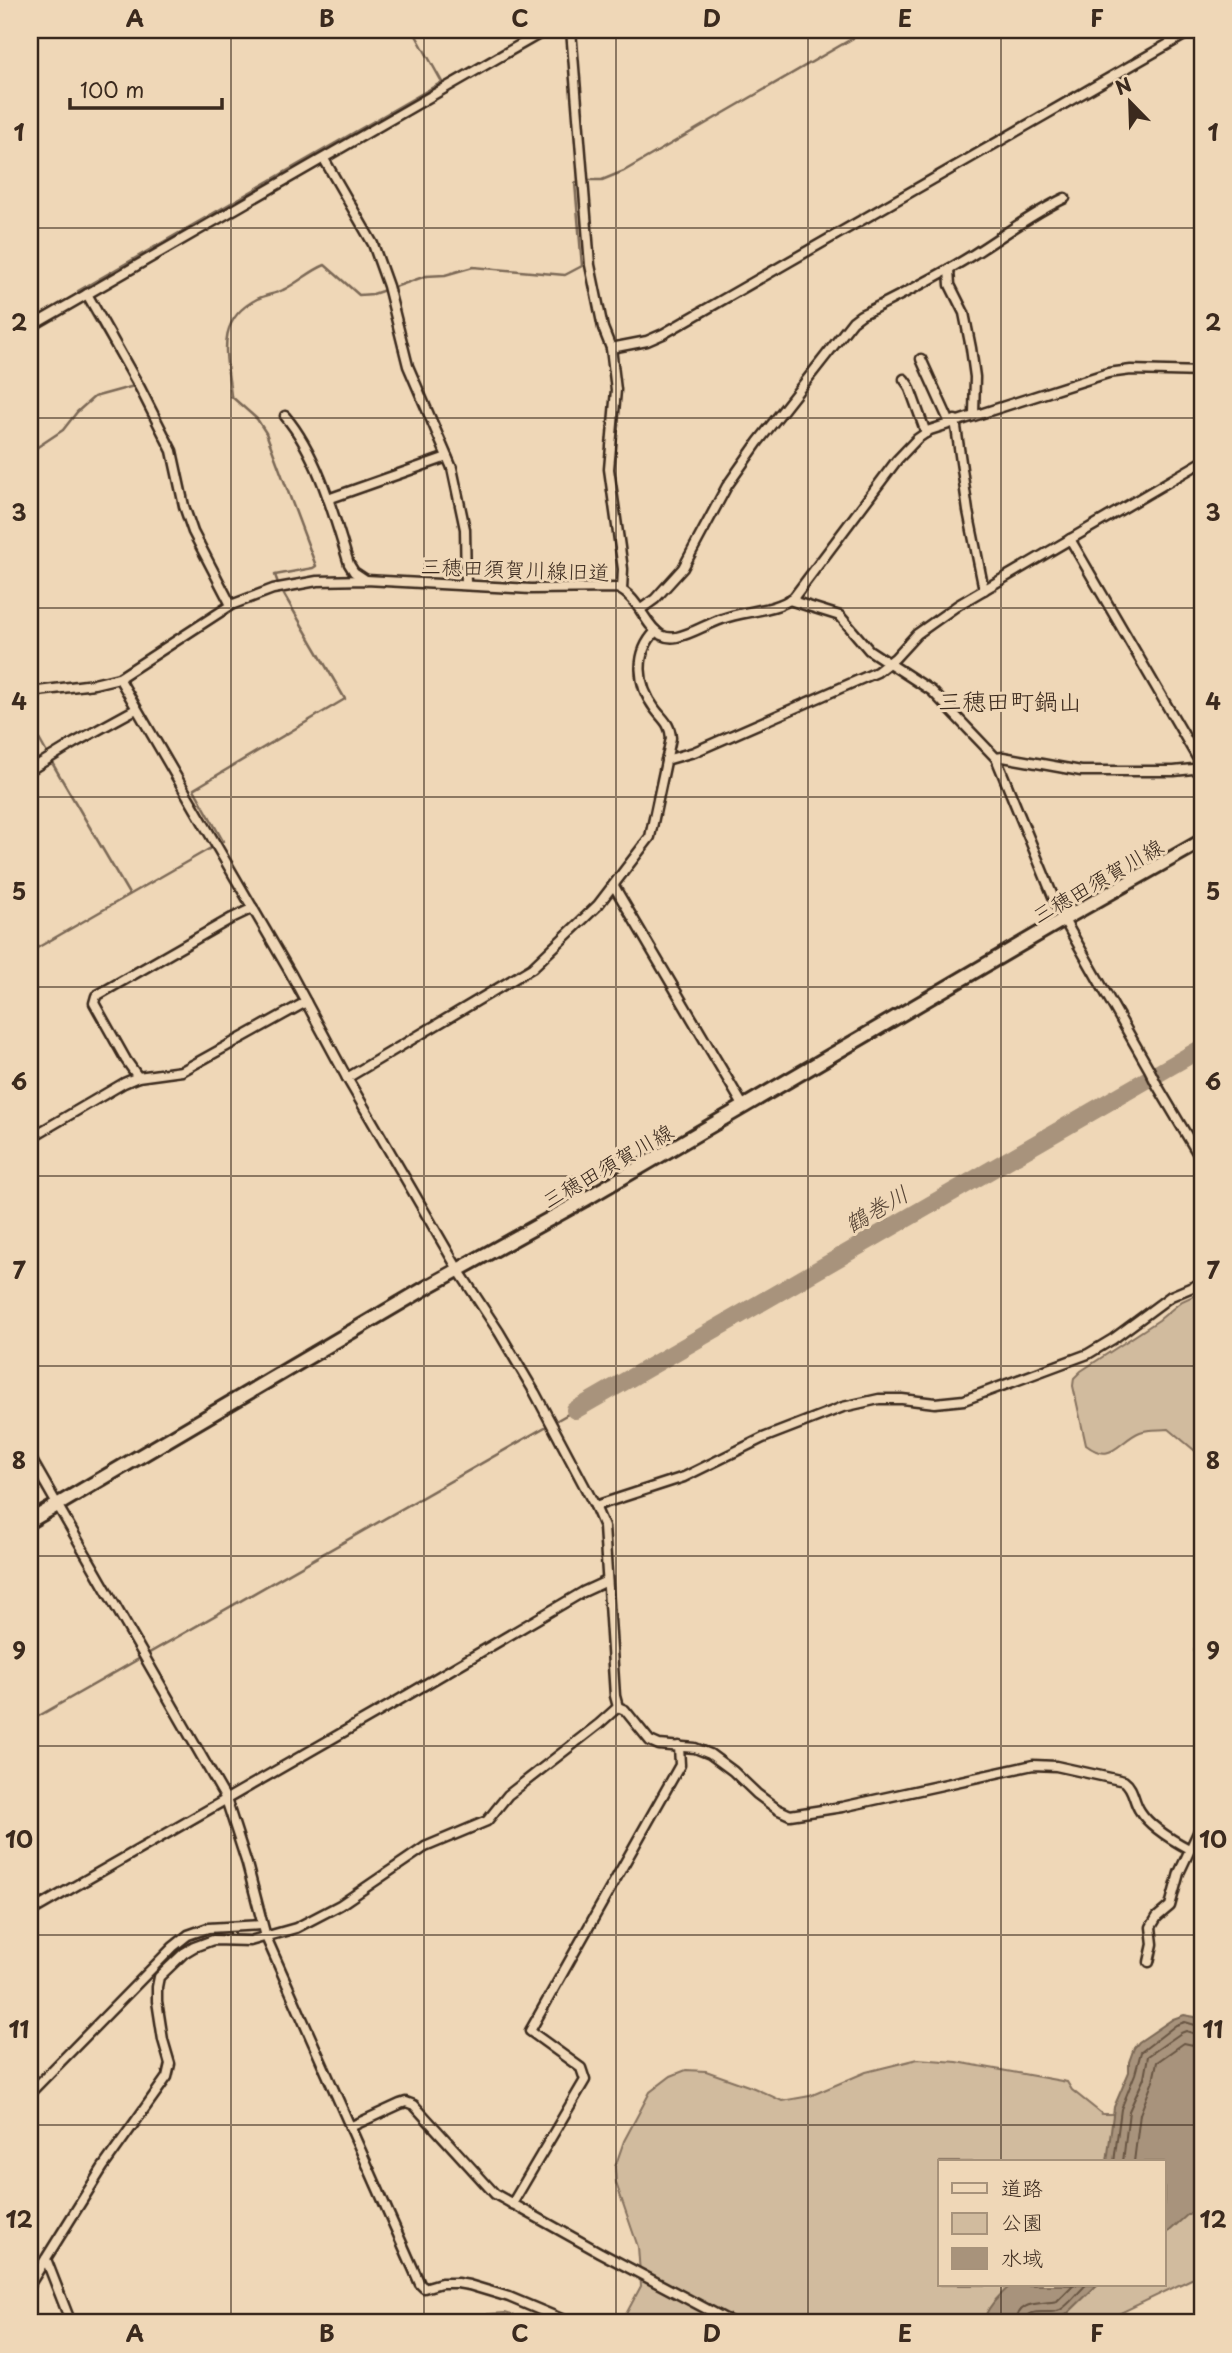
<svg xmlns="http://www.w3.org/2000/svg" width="1232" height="2353" font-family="'Playpen Sans','Klee One',sans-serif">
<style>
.green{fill:#d1bb9e;stroke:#86725e;stroke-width:2;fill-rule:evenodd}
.water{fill:#a8937b;stroke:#7c6956;stroke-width:2}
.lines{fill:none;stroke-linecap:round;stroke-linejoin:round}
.shore{stroke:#675443;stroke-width:2}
.stream{stroke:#7c6956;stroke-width:2.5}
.river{stroke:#a8937b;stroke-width:18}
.minor-casing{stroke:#3b2a1e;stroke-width:13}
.secondary-casing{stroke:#3b2a1e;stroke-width:18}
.minor{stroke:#efd7b7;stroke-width:8}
.secondary{stroke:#efd7b7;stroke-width:12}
.grid{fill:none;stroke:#3b2a1e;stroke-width:2;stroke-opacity:0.55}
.labels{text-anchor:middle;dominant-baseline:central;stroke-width:6;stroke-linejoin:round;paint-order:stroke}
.street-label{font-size:21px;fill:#3b2a1e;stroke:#efd7b7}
.water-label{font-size:23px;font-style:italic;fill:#564435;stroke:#efd7b7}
.quarter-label{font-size:24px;fill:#3b2a1e;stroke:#efd7b7}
.neatline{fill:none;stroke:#3b2a1e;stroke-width:2.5}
.grid-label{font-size:23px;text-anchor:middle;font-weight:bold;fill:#3b2a1e}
</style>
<rect width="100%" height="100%" fill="#efd7b7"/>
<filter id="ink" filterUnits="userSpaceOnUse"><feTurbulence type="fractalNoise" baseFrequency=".0143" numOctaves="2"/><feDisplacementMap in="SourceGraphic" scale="14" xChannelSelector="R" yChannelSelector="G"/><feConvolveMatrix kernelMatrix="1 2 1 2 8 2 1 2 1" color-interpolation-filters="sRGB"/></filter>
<g filter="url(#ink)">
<g class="green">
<path d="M1202 1292V1454L1200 1455 1169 1429C1160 1430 1149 1429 1140 1432 1118 1441 1112 1465 1086 1445L1073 1386 1074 1378 1081 1371 1159 1320 1182 1301Z"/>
<path d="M1202 2020V2274L1118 2314 1105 2323H613L625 2316 641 2286 638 2247 616 2183 615 2167 624 2141 650 2092 671 2076 686 2070 706 2071 754 2088 782 2101 810 2096 866 2072 918 2059 957 2062 1067 2082 1072 2090 1102 2114H1122L1180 2030ZM940 2162H1164V2285H940Z"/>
<path d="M505 2313 539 2323H447L459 2316Z"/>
</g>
<g class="water">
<path d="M1184 2015 1195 2017 1202 2022V2206L1187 2215 1164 2236V2162H1107L1114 2107 1129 2072V2062L1134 2048 1139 2042 1173 2019Z"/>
<path d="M1011 2285H1097L1066 2315 1056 2318 1036 2319 1024 2323H984C985 2308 1000 2295 1011 2285Z"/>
</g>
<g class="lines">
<g class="shore">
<path d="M1114 2162 1121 2109 1135 2074 1141 2052 1176 2025 1185 2022 1202 2027"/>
<path d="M1123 2162 1129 2111 1144 2078 1148 2056 1181 2033 1186 2031 1202 2036"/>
<path d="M1134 2162 1140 2114 1153 2081 1157 2062 1184 2043 1202 2047"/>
<path d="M1016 2323C1018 2299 1040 2305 1057 2301L1073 2285"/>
<path d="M1025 2323C1028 2305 1048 2316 1060 2310 1069 2305 1078 2292 1086 2285"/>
</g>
<g class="stream">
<path d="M392 288 426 276 445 275 473 267 565 275 582 266 575 183 588 180H602L624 171 867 30"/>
<path d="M30 452 63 430 77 412 94 397 134 386 78 291 442 82 413 30"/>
<path d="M30 723 48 755"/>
<path d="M51 761 129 894"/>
<path d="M30 952 223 841 194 789 345 699 279 586 275 575 313 568 316 566 266 433 257 419 231 396C227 357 214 321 257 299 265 295 275 294 283 290 298 283 310 271 325 265L359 295 373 294 385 290"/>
<path d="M30 1721 575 1410"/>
</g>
<path class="river" d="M575 1410 1202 1048"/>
<defs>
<g id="minor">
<path d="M571 30 590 265 603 328 611 348 616 390 609 469 623 569 622 590"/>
<path d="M324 159 373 244 388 286 408 366 452 468 465 529 466 585"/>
<path d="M949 269 950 285 964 313 971 348 975 377 974 414"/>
<path d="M87 294 140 388 172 451 184 506 193 532 231 605"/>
<path d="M30 327 546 30"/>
<path d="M611 348 647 341 663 334 1193 30"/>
<path d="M921 359 950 423"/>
<path d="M904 379 909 386 926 433"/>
<path d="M285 416C318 455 334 516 349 564L354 572 366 580"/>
<path d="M955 420 968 511 984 590"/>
<path d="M328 499 447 457"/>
<path d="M1070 539 1202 766"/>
<path d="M789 600 840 616 869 650 932 691 996 758 1059 911 1149 1069 1157 1085 1202 1161"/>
<path d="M641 609 655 599 683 568 727 486 758 442 853 321 861 315C899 296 938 277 974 254 1006 234 1031 214 1065 198"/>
<path d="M119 678 291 974 347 1078 459 1271 499 1332 535 1393 595 1506 604 1527 615 1696 618 1707 625 1710 650 1741 659 1745 695 1748 710 1754 733 1771 757 1794 777 1809 790 1815 842 1807 1033 1765 1056 1766 1124 1781C1134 1788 1133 1801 1140 1811 1150 1827 1172 1840 1189 1849"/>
<path d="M30 692 94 684 119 678 231 605 273 589 317 581 366 580 531 589 617 588C639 597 644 625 661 635 665 637 672 638 677 637 692 634 707 624 722 619 745 610 774 612 794 597L897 460 917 439 930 430 1108 373 1131 370 1202 372"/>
<path d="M996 758 1003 757 1081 771H1174L1202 768"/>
<path d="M666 760 694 752 877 672 895 658 917 634 958 605 1202 462"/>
<path d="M30 770 74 743 136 709"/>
<path d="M614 886 744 1107"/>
<path d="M138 1077 126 1060 94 1003 96 996 232 918 253 908"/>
<path d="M347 1078 532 968 598 905 650 837 671 738C670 723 663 720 655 709 637 685 634 653 656 631"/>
<path d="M30 1138 124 1083 138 1077 182 1071 306 1002"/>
<path d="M30 1457 226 1799 247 1864 266 1937 420 2284 424 2288 441 2283H457L469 2285 509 2297 571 2323"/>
<path d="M595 1506 684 1477 763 1438 843 1407 879 1399H902L935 1403 964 1400 1088 1354 1113 1339 1171 1296 1202 1283"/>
<path d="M1202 1646 1200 1650 1202 1657"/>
<path d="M30 1912 387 1707 583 1592 607 1581"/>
<path d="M1149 1962 1153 1944 1151 1927 1157 1917 1170 1906 1179 1873 1202 1824"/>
<path d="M30 2093 173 1947 188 1935 208 1928 262 1925"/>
<path d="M350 2127 400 2104 406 2102 414 2105 495 2194 599 2252 733 2323"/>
<path d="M512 2204 585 2080 581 2068 530 2031 680 1765 679 1746"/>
<path d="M46 2259 71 2323"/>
<path d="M30 2284 103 2167 167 2077 170 2064 163 2040 157 2001V1987L159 1977 184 1953 194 1947 213 1940 250 1941 296 1928 340 1905 425 1847 487 1821 508 1795 599 1724 618 1707"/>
</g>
<path id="secondary" d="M30 1521 429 1286 584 1200 1064 919 1202 841"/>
</defs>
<use href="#minor" class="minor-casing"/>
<use href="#secondary" class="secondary-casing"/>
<use href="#minor" class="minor"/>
<use href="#secondary" class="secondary"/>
</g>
</g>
<path class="grid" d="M231 30V2323M424 30V2323M616 30V2323M808 30V2323M1001 30V2162M30 228H1202M30 418H1202M30 608H1202M30 797H1202M30 987H1202M30 1176H1202M30 1366H1202M30 1556H1202M30 1746H1202M30 1935H1202M30 2125H1202M1001 2285V2323"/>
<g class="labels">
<g class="street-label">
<text transform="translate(515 568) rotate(2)">三穂田須賀川線旧道</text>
<text transform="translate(1097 880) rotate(-30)">三穂田須賀川線</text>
<text transform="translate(607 1165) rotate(-30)">三穂田須賀川線</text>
</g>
<g class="water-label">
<text transform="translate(876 1208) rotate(-30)">鶴巻川</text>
</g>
<g class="quarter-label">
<text x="1010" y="700">三穂田町鍋山</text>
</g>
</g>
<rect width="1232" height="2353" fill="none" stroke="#efd7b7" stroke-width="77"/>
<rect x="938" y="2160" width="228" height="126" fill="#efd7b7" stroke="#a7927a" stroke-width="2"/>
<rect x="952" y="2183" width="35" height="10" fill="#efd7b7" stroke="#a7927a" stroke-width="2"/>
<text x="1001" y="2196" font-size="21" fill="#3b2a1e">道路</text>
<rect x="952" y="2213" width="35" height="21" fill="#d1bb9e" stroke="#a7927a" stroke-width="2"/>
<text x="1001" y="2230" font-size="21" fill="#3b2a1e">公園</text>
<rect x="952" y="2248" width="35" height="21" fill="#a8937b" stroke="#a7927a" stroke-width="2"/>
<text x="1001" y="2266" font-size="21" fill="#3b2a1e">水域</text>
<g transform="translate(1130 102) rotate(337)" stroke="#efd7b7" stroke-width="5" paint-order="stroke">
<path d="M0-5L12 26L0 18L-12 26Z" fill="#3b2a1e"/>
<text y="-10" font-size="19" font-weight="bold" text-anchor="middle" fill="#3b2a1e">N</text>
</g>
<path d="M70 98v10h152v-10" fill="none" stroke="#3b2a1e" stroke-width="3.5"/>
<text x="80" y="98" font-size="21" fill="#3b2a1e" stroke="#efd7b7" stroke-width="5" paint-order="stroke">100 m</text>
<rect x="38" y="38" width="1156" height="2276" class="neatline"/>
<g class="grid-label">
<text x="135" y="27">A</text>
<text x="327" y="27">B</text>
<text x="520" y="27">C</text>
<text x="712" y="27">D</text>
<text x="905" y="27">E</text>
<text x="1097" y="27">F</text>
<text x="19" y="141">1</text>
<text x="1213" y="141">1</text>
<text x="19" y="331">2</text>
<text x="1213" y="331">2</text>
<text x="19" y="521">3</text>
<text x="1213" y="521">3</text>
<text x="19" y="710">4</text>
<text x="1213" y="710">4</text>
<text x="19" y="900">5</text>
<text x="1213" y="900">5</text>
<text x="19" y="1090">6</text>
<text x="1213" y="1090">6</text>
<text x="19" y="1279">7</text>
<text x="1213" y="1279">7</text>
<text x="19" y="1469">8</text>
<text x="1213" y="1469">8</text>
<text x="19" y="1659">9</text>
<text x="1213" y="1659">9</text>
<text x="19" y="1848">10</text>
<text x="1213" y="1848">10</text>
<text x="19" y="2038">11</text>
<text x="1213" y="2038">11</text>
<text x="19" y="2228">12</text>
<text x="1213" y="2228">12</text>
<text x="135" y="2342">A</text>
<text x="327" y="2342">B</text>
<text x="520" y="2342">C</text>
<text x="712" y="2342">D</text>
<text x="905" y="2342">E</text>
<text x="1097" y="2342">F</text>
</g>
</svg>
